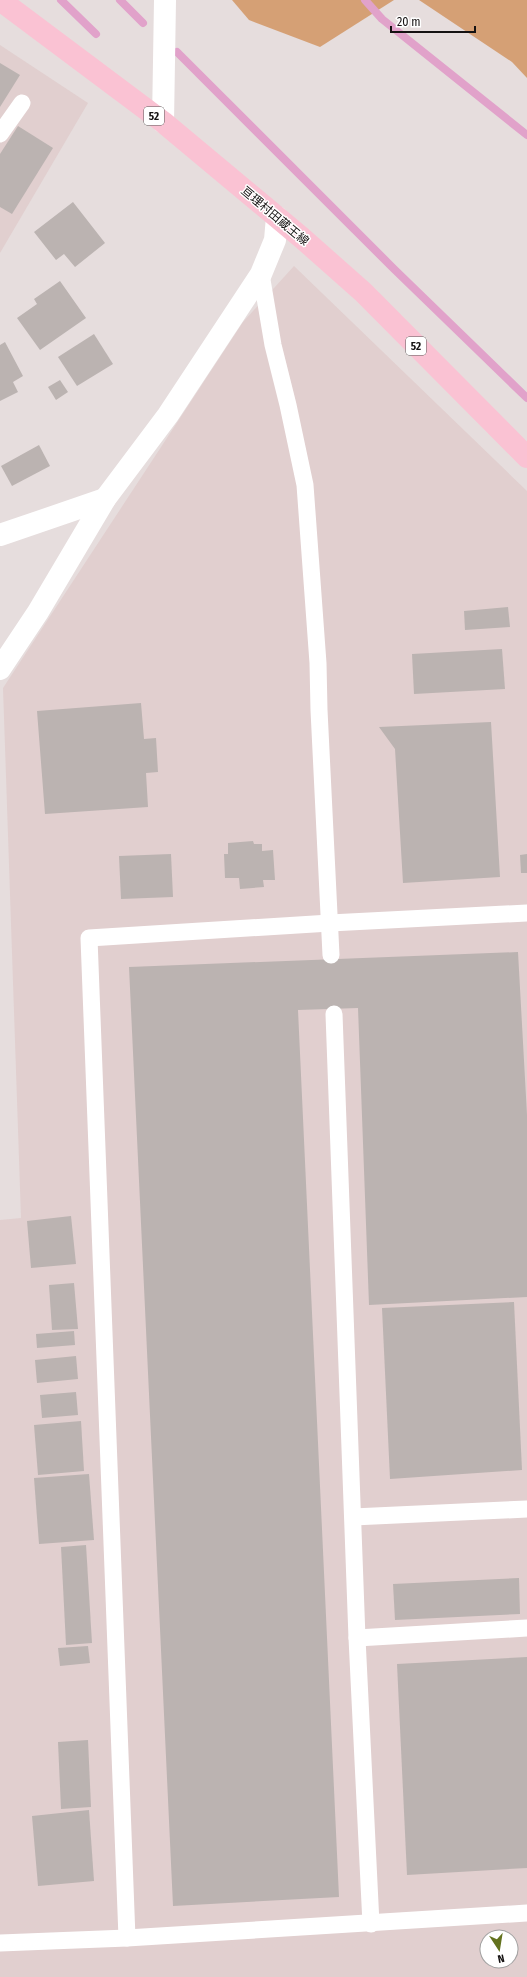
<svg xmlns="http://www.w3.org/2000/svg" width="527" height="1977" font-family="'Fira Sans Condensed','Noto Sans JP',sans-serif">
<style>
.built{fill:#e1cfcf;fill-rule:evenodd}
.green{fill:#d5a075}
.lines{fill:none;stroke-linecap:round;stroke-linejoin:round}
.stream{stroke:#e1a2ca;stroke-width:8}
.building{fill:#bbb3b1}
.service{stroke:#fff;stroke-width:17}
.minor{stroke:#fff;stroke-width:22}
.primary{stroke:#fac2d3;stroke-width:22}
.labels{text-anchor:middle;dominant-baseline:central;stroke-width:3;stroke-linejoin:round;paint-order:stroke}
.shield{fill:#fff;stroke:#5b5959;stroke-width:1}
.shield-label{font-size:11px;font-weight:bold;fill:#151212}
.street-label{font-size:12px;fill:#151212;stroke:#fff}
</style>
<rect width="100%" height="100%" fill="#e6dddd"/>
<g class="built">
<path d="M0 45 88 103 0 253Z"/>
<path d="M294 266 527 491V1977H0V1220L21 1218 3 688 243 322ZM487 1937H511V1961H487Z"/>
</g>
<g class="green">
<path d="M232 0H394L320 47 249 20Z"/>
<path d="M419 0H527V78L512 62Z"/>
</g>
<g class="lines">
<g class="stream">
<path d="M61 0 96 34"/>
<path d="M120 0 143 23"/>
<path d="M365 0 382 19 527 135"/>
<path d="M177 52 394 269 527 398"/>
</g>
</g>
<g class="building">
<path d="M0 63 20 75 0 107Z"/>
<path d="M18 126 53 148 12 214 0 207V154Z"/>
<path d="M73 202 105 243 75 267 64 254 56 260 34 232Z"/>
<path d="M60 281 86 318 40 350 17 318 37 304 34 299Z"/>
<path d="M94 334 113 364 77 386 58 357Z"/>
<path d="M5 342 23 376 13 382 18 392 0 401V345Z"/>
<path d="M60 380 68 392 56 400 48 387Z"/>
<path d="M39 445 50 466 12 486 1 466Z"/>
<path d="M508 607 510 627 465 630 464 611Z"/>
<path d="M502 649 505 689 414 694 412 654Z"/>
<path d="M141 703 144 739 156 738 158 772 146 773 148 807 45 814 37 711Z"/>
<path d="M491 722 500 877 403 883 395 749 379 727Z"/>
<path d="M253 841 254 844H262V851L273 850 275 880H263L264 887 240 889 239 878H225L224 854H228V843Z"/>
<path d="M171 854 173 897 121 899 119 856Z"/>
<path d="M527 854V873H521L520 855Z"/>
<path d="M518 952 527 1115V1297L369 1305 358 1008 298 1010 339 1897 173 1906 129 967Z"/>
<path d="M71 1216 76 1264 31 1268 27 1221Z"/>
<path d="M74 1283 78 1329 52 1330 49 1285Z"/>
<path d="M514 1302 522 1470 390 1479 382 1308Z"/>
<path d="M74 1331 75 1345 37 1348 36 1334Z"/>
<path d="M76 1356 78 1379 37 1383 35 1360Z"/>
<path d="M76 1392 78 1415 42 1418 40 1395Z"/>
<path d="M81 1421 84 1471 38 1475 34 1425Z"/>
<path d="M89 1474 94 1540 39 1544 34 1478Z"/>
<path d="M86 1545 92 1643 66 1645 61 1547Z"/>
<path d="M519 1578 520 1614 395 1620 393 1584Z"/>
<path d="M88 1646 90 1663 60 1666 58 1648Z"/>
<path d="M527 1657V1868L407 1875 397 1664Z"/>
<path d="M88 1740 91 1807 61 1809 58 1742Z"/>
<path d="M89 1810 94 1881 38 1886 32 1816Z"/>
</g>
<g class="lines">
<g class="service">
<path d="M0 134 22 103"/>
<path d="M261 274 273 345 288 405 305 485 318 663 319 710 331 955"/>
<path d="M334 1014 357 1638 371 1924"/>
<path d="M353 1517 527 1509"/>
<path d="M357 1638 527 1628"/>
<path d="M127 1938 89 938 330 923 527 913"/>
<path d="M0 1943 127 1938 527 1913"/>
</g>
<g class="minor">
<path d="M163 122 165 0"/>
<path d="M0 535 105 499"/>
<path d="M0 669 38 612 105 499 168 415 261 274 275 240 277 217"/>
</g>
<path class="primary" d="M0 0 163 122 302 238 363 292 527 457"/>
</g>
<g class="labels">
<g class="shield">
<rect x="144" y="107" width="20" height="18" rx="3"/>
<rect x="406" y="337" width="20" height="18" rx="3"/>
</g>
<g class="shield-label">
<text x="154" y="116">52</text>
<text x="416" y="346">52</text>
</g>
<g class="street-label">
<text transform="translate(275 216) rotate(40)">亘理村田蔵王線</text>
</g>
</g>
<g transform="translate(499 1949) rotate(168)"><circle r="19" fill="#ffffff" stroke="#a1a0a0"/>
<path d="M0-3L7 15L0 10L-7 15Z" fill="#63721e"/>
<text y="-6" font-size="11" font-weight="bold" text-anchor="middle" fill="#151212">N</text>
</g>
<path d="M391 26v6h84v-6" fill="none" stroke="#151212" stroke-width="2"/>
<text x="397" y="26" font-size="12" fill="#151212" stroke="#ffffff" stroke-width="3" paint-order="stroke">20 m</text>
</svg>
